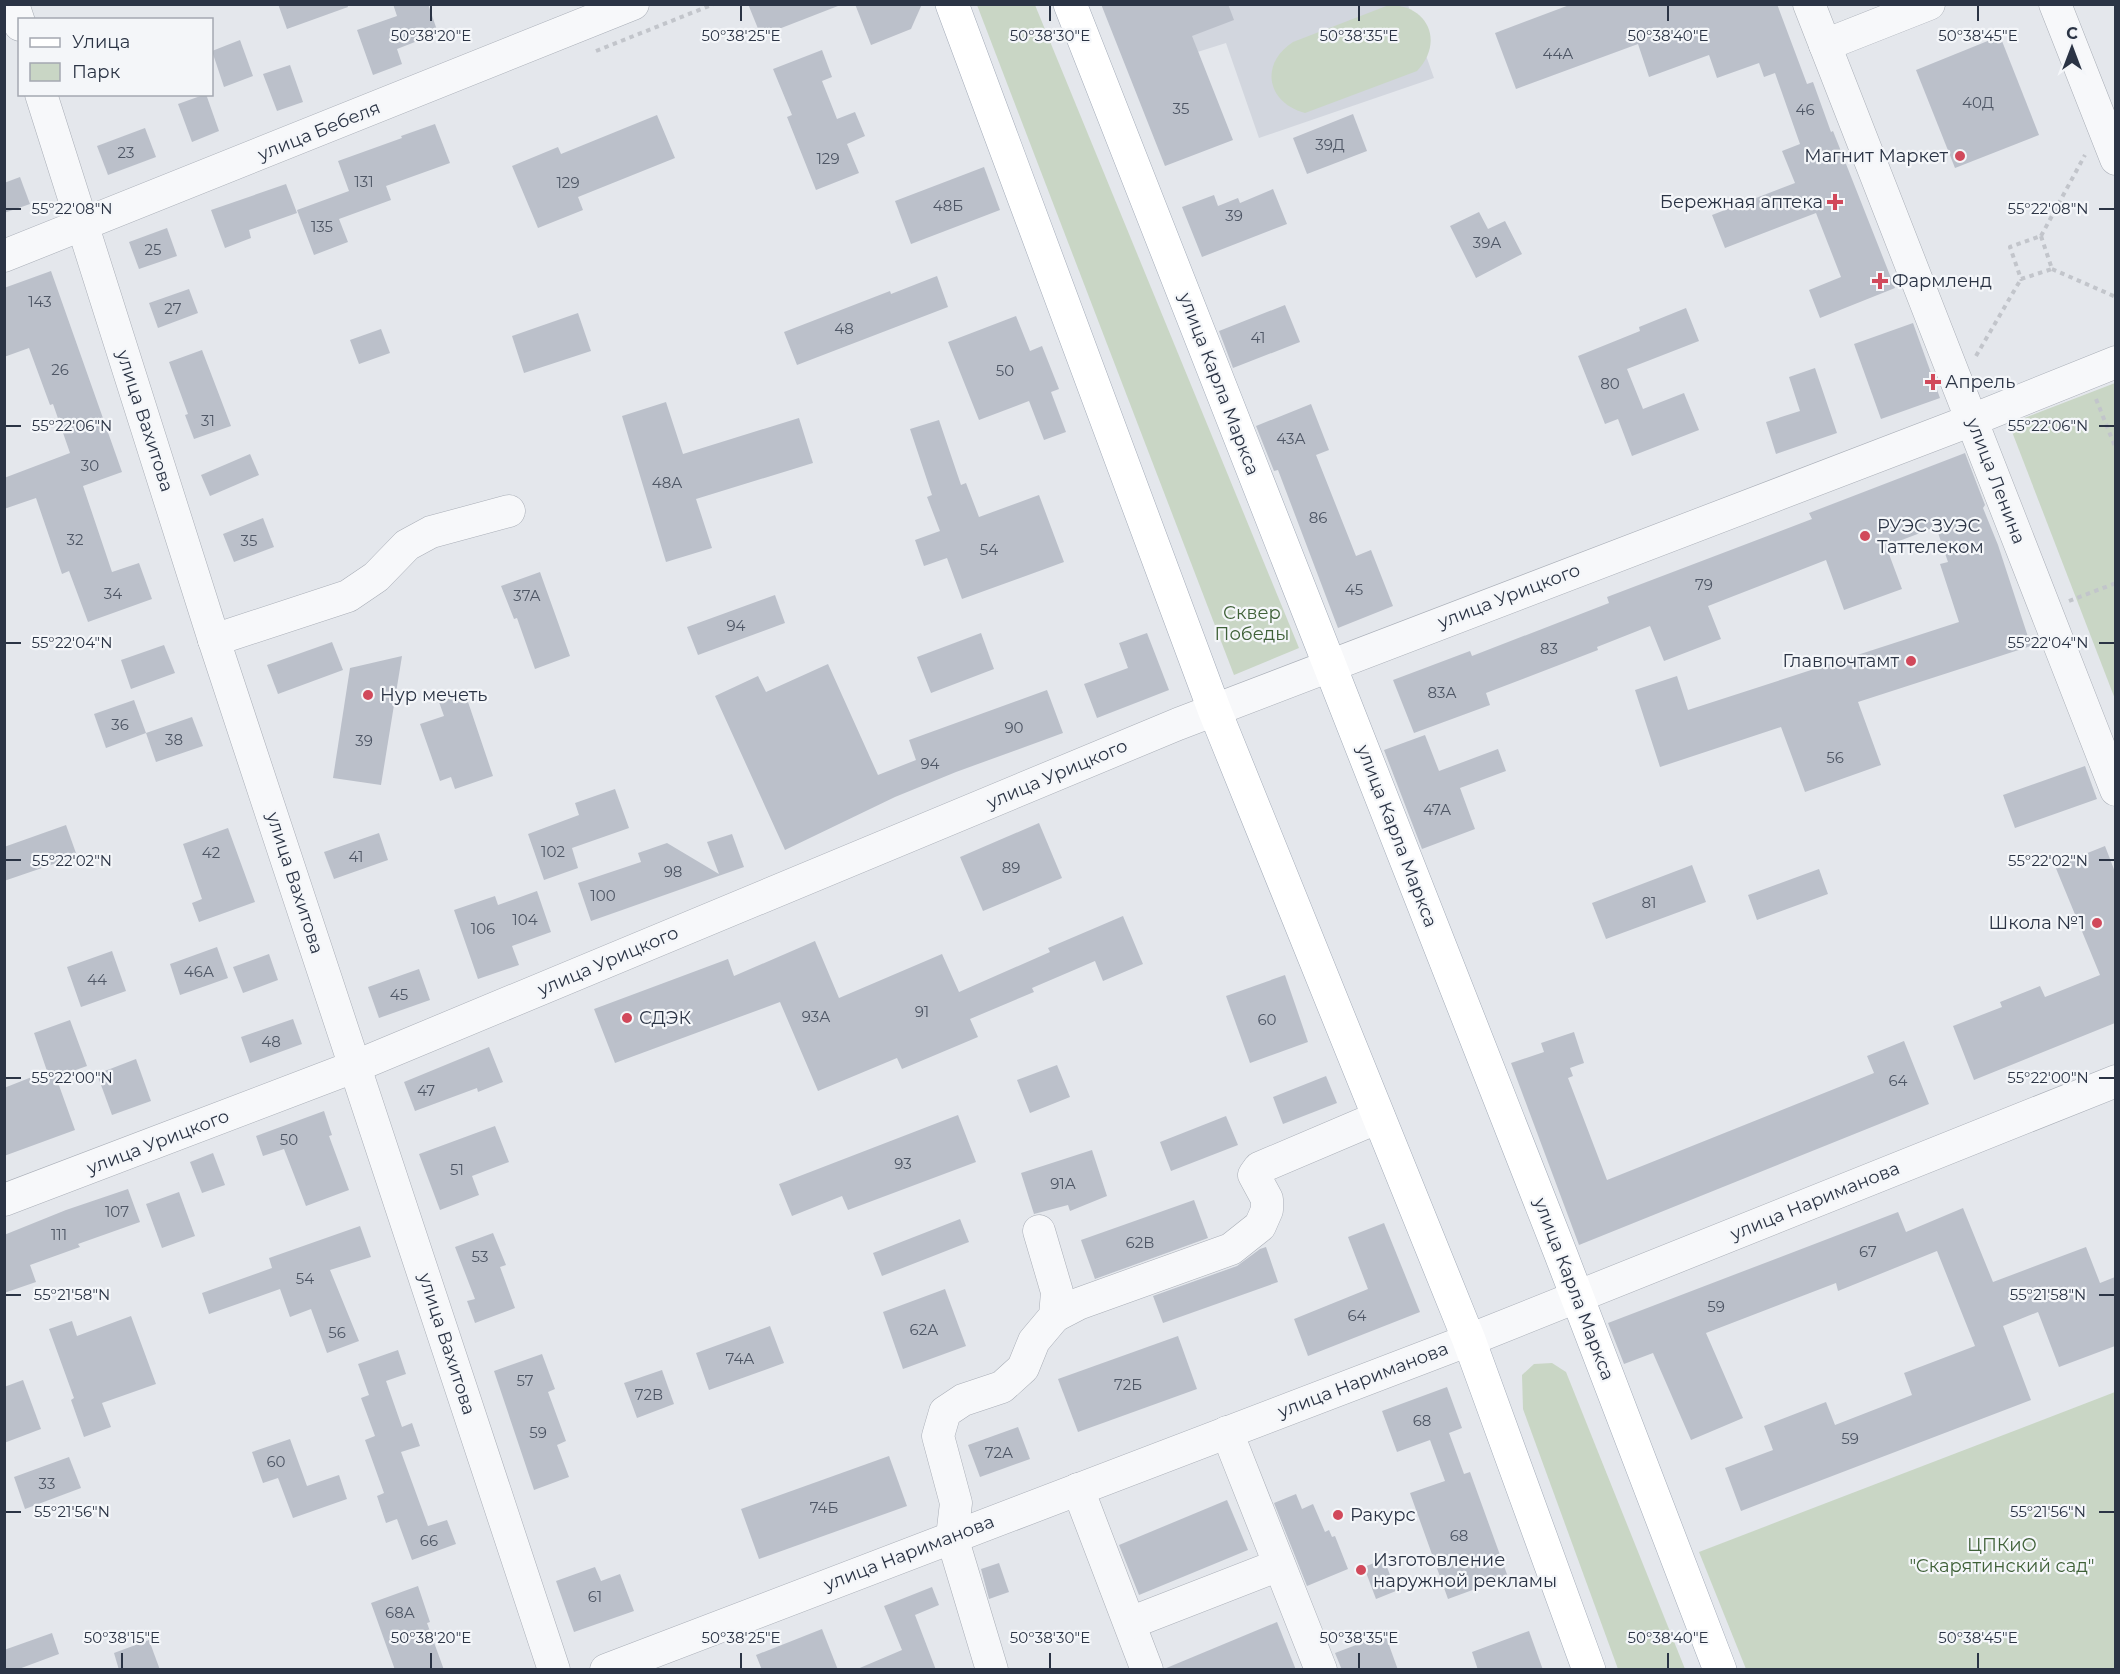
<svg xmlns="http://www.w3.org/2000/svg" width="2120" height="1674" font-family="Montserrat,sans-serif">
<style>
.built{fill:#d2d6de}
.green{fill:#c9d6c5}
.building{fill:#bbc0ca}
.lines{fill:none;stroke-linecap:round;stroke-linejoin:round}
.minor-casing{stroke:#a9aeb7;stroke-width:33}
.major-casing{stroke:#a3abb8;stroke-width:34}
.path{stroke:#c2c5cb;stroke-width:4;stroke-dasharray:4.5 4.5;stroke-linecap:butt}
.minor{stroke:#f7f8fa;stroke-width:32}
.major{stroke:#fff;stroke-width:33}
.ticks{fill:none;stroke:#2b3445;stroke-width:2}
.poi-dot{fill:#d1495b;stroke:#f4f6f9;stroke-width:2}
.labels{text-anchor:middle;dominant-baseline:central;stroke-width:4.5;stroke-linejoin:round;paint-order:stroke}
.number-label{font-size:15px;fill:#4f5766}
.street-label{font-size:18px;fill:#2b3445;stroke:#f4f6f9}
.poi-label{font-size:18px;fill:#2b3445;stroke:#f4f6f9;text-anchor:start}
.park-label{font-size:18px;fill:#3f6138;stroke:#f4f6f9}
.ticks-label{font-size:15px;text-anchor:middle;fill:#2b3445;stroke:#f4f6f9;stroke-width:4.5;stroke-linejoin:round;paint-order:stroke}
</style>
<rect width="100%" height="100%" fill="#e4e7ec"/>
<path class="built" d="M1167 5H1408L1434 78 1259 138 1226 43 1188 55Z"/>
<g class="green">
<path d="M977 5H1035L1299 648 1234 675Z"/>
<path d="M1389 5C1429 5 1444 43 1417 71L1305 113C1267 103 1259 64 1293 42Z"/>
<path d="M2115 383V699L2009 424Z"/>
<path d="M1552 1363 1566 1372 1685 1669H1618L1523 1409 1522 1375 1534 1364Z"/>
<path d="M2115 1392V1669H1746L1699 1552Z"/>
</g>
<g class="building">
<path d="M278 4H347L348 7 287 29Z"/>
<path d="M393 4H428L438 33 397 49 402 64 373 75 357 30 397 16Z"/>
<path d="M748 4H838V6L761 36Z"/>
<path d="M855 4H922L911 29 871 45Z"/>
<path d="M1101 4H1228L1234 20 1192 36 1233 140 1165 166Z"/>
<path d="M1572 4H1777L1807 84 1813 82 1831 132 1833 131 1895 288 1820 318 1809 290 1841 277 1816 213 1725 248 1712 215 1795 183 1782 151 1800 144 1775 73 1764 77 1759 63 1717 78 1709 55 1649 77 1638 44 1516 89 1495 33Z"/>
<path d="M2000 36 2039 135 1955 168 1916 70Z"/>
<path d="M240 40 253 76 224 87 212 51Z"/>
<path d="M822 50 832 77 822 81 837 119 855 112 865 136 847 144 859 173 816 190 787 117 792 115 773 69Z"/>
<path d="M290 65 303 102 277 111 263 74Z"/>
<path d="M206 94 219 131 192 142 178 104Z"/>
<path d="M1353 114 1367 151 1307 174 1293 138Z"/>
<path d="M657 115 675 158 578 197 583 210 538 228 512 166 558 147 561 154Z"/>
<path d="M435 124 450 163 386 186 391 200 339 219 348 242 314 255 297 210 349 191 338 161 402 138 401 136Z"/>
<path d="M145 128 156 157 108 175 97 146Z"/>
<path d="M984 167 1000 210 911 244 895 201Z"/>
<path d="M20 177 30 204 4 213V183Z"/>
<path d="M286 184 297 213 249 230 251 238 225 248 211 210Z"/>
<path d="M1273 189 1287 224 1202 257 1182 207 1214 195 1218 206 1238 198 1240 203Z"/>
<path d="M1479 212 1488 229 1505 221 1522 254 1476 278 1450 226Z"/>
<path d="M167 228 177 256 139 269 129 242Z"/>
<path d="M51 271 122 472 83 486 112 572 139 563 152 599 88 622 69 571 62 574 36 498 4 509V478L70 453 53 404 50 405 29 348 4 357V288Z"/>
<path d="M937 276 948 307 797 365 784 332 890 291 891 294Z"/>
<path d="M189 289 198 313 158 328 149 303Z"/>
<path d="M1285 305 1300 342 1233 368 1219 331Z"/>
<path d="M1686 308 1699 341 1627 369 1643 409 1684 393 1699 430 1632 456 1618 419 1605 424 1578 356 1640 331 1639 327Z"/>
<path d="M578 313 591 351 524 373 512 336Z"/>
<path d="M1016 316 1030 351 1042 346 1059 389 1051 392 1066 432 1044 440 1029 401 979 420 948 342Z"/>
<path d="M1913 323 1940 398 1881 419 1854 344Z"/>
<path d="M381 329 390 353 359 364 350 340Z"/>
<path d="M202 350 231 426 194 439 185 415 188 414 169 362Z"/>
<path d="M1815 368 1837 433 1776 454 1766 422 1800 411 1789 377Z"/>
<path d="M666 402 683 454 799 418 813 463 696 499 712 548 666 562 622 416Z"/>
<path d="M1311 404 1329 450 1316 455 1356 556 1371 550 1393 606 1338 628 1278 470 1274 471 1256 426Z"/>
<path d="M939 420 961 485 966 483 979 517 1039 495 1064 562 962 599 947 558 924 566 915 540 940 531 927 497 932 495 910 429Z"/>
<path d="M1965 453 1985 505 1983 508 1998 545 2031 646 1858 702 1881 765 1805 792 1781 727 1660 767 1635 690 1677 676 1688 710 1959 622 1940 564 1948 562 1936 527 1886 546 1902 589 1844 610 1826 560 1708 606 1721 639 1664 661 1650 626 1597 647 1598 650 1486 693 1490 705 1414 733 1393 680 1470 651 1472 656 1609 603 1607 597 1812 519 1809 513Z"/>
<path d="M250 454 259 475 210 496 201 475Z"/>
<path d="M263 518 274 547 234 562 223 534Z"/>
<path d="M540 572 570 656 535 669 517 618 514 619 501 586Z"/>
<path d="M775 595 785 623 698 655 687 627Z"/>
<path d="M981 633 994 669 931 693 917 657Z"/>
<path d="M1147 633 1169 690 1097 718 1084 684 1128 668 1119 643Z"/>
<path d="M332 642 343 670 278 694 267 665Z"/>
<path d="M164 645 175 673 131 689 121 660Z"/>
<path d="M402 656 381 785 333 778 350 668Z"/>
<path d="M828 664 878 775 916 760 909 740 1047 690 1063 733 956 772 895 797 785 850 715 696 758 676 766 692Z"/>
<path d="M465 693 493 776 455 789 451 777 440 781 420 724 444 716 439 702Z"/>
<path d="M134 700 146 733 106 748 94 714Z"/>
<path d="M192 717 203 746 156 762 146 733Z"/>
<path d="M1425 735 1439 771 1498 749 1506 771 1460 788 1475 829 1422 849 1384 750Z"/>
<path d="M2085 766 2097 799 2015 828 2003 795Z"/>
<path d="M615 789 629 828 572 848 578 868 544 880 528 834 579 815 575 803Z"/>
<path d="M1039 823 1062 878 983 911 960 857Z"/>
<path d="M66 825 77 856 4 881V847Z"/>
<path d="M228 828 255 902 199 922 192 903 202 899 183 844Z"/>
<path d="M379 833 388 860 334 879 324 852Z"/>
<path d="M732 834 744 867 591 921 578 883 641 862 638 853 667 843 719 874 707 842Z"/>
<path d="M2105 846 2115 872V1023L1974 1080 1953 1026 2002 1007 2000 1002 2040 986 2045 997 2100 975 2055 866Z"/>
<path d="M1692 865 1706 902 1606 939 1592 903Z"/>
<path d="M1819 869 1828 894 1757 920 1748 895Z"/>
<path d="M537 891 551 932 512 946 519 965 478 979 454 910 495 896 498 905Z"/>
<path d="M1123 916 1143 964 1103 981 1095 961 1032 988 1034 992 970 1019 978 1037 902 1069 897 1058 818 1091 780 1002 615 1063 594 1009 728 959 734 976 815 941 839 998 942 954 959 992 1050 952 1048 948Z"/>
<path d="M217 947 228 978 180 995 170 964Z"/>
<path d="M112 951 126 991 81 1007 67 967Z"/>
<path d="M269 954 278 980 243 993 233 967Z"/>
<path d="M419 969 430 1000 379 1018 368 987Z"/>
<path d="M1285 975 1308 1042 1250 1063 1226 996Z"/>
<path d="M293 1019 302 1044 250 1063 241 1037Z"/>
<path d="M70 1020 87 1066 56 1077 75 1130 4 1156V1088L47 1071 34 1033Z"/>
<path d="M1574 1032 1584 1063 1570 1068 1573 1076 1568 1078 1607 1180 1874 1073 1867 1056 1904 1041 1929 1104 1579 1245 1511 1063 1544 1052 1541 1043Z"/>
<path d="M489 1047 503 1082 478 1092 477 1088 415 1111 404 1082Z"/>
<path d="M136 1059 151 1101 112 1115 97 1074Z"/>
<path d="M1057 1065 1070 1097 1030 1113 1017 1080Z"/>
<path d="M1326 1076 1337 1103 1283 1124 1273 1097Z"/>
<path d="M324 1111 332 1135 329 1136 349 1190 306 1206 284 1149 263 1156 256 1136Z"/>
<path d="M958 1115 976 1162 848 1210 842 1196 792 1216 779 1184Z"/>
<path d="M1226 1116 1238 1145 1171 1171 1160 1142Z"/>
<path d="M495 1126 509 1162 472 1176 479 1195 440 1210 419 1154Z"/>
<path d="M1092 1150 1107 1196 1070 1211 1068 1205 1034 1214 1021 1173Z"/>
<path d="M213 1153 225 1185 202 1193 190 1162Z"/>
<path d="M128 1189 140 1222 78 1244 80 1247 30 1265 36 1282 4 1293V1235L66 1210Z"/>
<path d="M179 1192 195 1236 162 1248 146 1204Z"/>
<path d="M1194 1200 1208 1238 1095 1279 1081 1240Z"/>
<path d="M1963 1208 1993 1282 2086 1247 2100 1283 2115 1277V1346L2059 1367 2038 1312 2003 1326 2031 1400 1741 1511 1725 1468 1773 1450 1764 1426 1826 1402 1835 1425 1912 1395 1904 1373 1975 1346 1937 1251 1838 1291 1836 1283 1706 1333 1743 1418 1691 1440 1653 1353 1624 1364 1608 1323 1898 1212 1906 1232Z"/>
<path d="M960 1219 969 1242 882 1276 873 1253Z"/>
<path d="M1384 1223 1420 1312 1308 1356 1294 1319 1368 1289 1348 1237Z"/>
<path d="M360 1226 371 1257 330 1270 359 1341 327 1353 311 1309 290 1317 280 1289 209 1314 202 1293 272 1268 269 1258Z"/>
<path d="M493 1233 506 1265 500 1267 515 1308 475 1323 467 1301 475 1299 455 1247Z"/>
<path d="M1266 1247 1278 1282 1163 1323 1153 1296 1237 1266 1260 1249Z"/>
<path d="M945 1289 966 1346 903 1369 883 1312Z"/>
<path d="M131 1316 156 1384 102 1403 111 1427 84 1437 71 1400 74 1398 49 1329 72 1321 77 1336Z"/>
<path d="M770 1326 784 1363 709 1390 696 1353Z"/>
<path d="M1178 1336 1197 1389 1078 1432 1058 1379Z"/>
<path d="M398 1350 406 1374 386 1381 402 1427 412 1423 420 1446 401 1452 428 1526 447 1520 456 1544 412 1560 397 1519 386 1523 377 1496 384 1493 365 1440 375 1436 361 1398 369 1395 358 1364Z"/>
<path d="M542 1354 555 1389 548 1392 566 1441 557 1445 569 1477 534 1490 494 1371Z"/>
<path d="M662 1370 674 1404 637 1418 624 1383Z"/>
<path d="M23 1380 41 1429 4 1443V1387Z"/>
<path d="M1447 1387 1462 1428 1449 1433 1464 1474 1470 1472 1508 1577 1448 1599 1410 1493 1445 1481 1430 1440 1397 1452 1382 1411Z"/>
<path d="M1018 1427 1030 1459 980 1477 968 1445Z"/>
<path d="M290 1439 307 1486 339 1475 347 1499 293 1518 278 1478 263 1483 252 1452Z"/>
<path d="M889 1456 907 1506 759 1559 741 1509Z"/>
<path d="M69 1457 81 1488 25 1509 14 1477Z"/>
<path d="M1296 1494 1302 1509 1313 1504 1325 1532 1329 1530 1332 1537 1335 1536 1348 1569 1307 1586 1274 1503Z"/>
<path d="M1227 1500 1248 1550 1139 1595 1119 1545Z"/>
<path d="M1384 1559 1396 1591 1376 1599 1364 1567Z"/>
<path d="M999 1563 1009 1592 989 1599 981 1569Z"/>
<path d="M595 1567 601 1581 620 1574 634 1611 574 1632 556 1581Z"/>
<path d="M418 1586 430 1622 427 1623 444 1670H395L371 1603Z"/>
<path d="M932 1587 939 1605 915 1615 936 1670H855L902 1650 884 1606Z"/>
<path d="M1277 1622 1296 1670H1165L1164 1669Z"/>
<path d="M822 1629 838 1670H762L756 1655Z"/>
<path d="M1529 1631 1543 1670H1478L1472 1652Z"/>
<path d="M52 1633 59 1654 16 1670H4V1650Z"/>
<path d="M1385 1634 1398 1670H1342L1335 1653Z"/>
<path d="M149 1640 160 1670H119L114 1653Z"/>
</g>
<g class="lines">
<defs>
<g id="minor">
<path d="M13 4 20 25"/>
<path d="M1809 4 2116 790"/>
<path d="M2055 4 2116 159"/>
<path d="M1825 45 1929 4"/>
<path d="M41 94 214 640 554 1670"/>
<path d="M4 256 633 4"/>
<path d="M214 640 348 596 376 577 407 545 431 532 509 511"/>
<path d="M4 1200 356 1066 1178 724 1972 420 2116 362"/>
<path d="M1055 1316 1078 1304 1231 1249 1260 1226 1267 1210V1199L1254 1175 1259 1168 1379 1117"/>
<path d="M1227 1432 1321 1670"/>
<path d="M1078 1489 1147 1670"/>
<path d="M1130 1623 1279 1565"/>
<path d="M606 1670 1469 1340 2116 1081"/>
<path d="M992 1670 952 1537 956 1503 938 1436 945 1412 963 1400 1002 1387 1023 1368 1034 1341 1055 1316 1057 1292 1039 1231"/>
</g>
<g id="major">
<path d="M952 4 1214 709 1469 1340 1589 1670"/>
<path d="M1070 4 1560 1252 1720 1670"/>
</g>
</defs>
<use href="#minor" class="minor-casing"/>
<use href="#major" class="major-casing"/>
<g class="path">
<path d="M596 51 714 4"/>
<path d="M2041 236 2052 269 2021 279 2010 247Z"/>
<path d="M2041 236 2085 155"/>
<path d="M2052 269 2116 297"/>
<path d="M1976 356 2021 279"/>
<path d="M2096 399 2116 449"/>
<path d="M2069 601 2116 583"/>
</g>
<use href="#minor" class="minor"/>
<use href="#major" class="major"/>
</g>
<path class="ticks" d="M431 6V21M741 6V21M1050 6V21M1359 6V21M1668 6V21M1978 6V21M6 209H21M2099 209H2114M6 426H21M2099 426H2114M6 643H21M2099 643H2114M6 860H21M2099 860H2114M6 1078H21M2099 1078H2114M6 1295H21M2099 1295H2114M6 1512H21M2099 1512H2114M122 1653V1668M431 1653V1668M741 1653V1668M1050 1653V1668M1359 1653V1668M1668 1653V1668M1978 1653V1668"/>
<g class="poi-dot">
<circle cx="1960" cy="156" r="6"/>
<path d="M1832 193h6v6h6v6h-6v6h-6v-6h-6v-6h6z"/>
<path d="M1877 272h6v6h6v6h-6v6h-6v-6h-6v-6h6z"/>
<path d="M1930 373h6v6h6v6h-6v6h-6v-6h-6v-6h6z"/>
<circle cx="1865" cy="536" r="6"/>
<circle cx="1911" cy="661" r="6"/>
<circle cx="368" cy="695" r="6"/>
<circle cx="2097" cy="923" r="6"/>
<circle cx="627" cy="1018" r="6"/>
<circle cx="1338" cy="1515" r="6"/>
<circle cx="1361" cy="1570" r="6"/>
</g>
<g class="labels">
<g class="number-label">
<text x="1558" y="53">44А</text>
<text x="1978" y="102">40Д</text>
<text x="1181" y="108">35</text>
<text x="1805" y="109">46</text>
<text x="1330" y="144">39Д</text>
<text x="126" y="152">23</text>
<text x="828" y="158">129</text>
<text x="364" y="181">131</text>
<text x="568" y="182">129</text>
<text x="948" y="205">48Б</text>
<text x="1234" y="215">39</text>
<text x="322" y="226">135</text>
<text x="1487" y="242">39А</text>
<text x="153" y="249">25</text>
<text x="40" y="301">143</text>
<text x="173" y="308">27</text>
<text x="844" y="328">48</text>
<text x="1258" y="337">41</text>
<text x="60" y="369">26</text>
<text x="1005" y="370">50</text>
<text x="1610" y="383">80</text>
<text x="208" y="420">31</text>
<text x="1291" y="438">43А</text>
<text x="90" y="465">30</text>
<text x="667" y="482">48А</text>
<text x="1318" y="517">86</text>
<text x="75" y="539">32</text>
<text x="249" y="540">35</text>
<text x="989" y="549">54</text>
<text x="1704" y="584">79</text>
<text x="1354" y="589">45</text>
<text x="113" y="593">34</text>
<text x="527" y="595">37А</text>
<text x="736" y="625">94</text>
<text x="1549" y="648">83</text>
<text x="1442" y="692">83А</text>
<text x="120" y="724">36</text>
<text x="1014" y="727">90</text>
<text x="174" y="739">38</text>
<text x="364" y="740">39</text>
<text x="1835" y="757">56</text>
<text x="930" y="763">94</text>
<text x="1437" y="809">47А</text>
<text x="553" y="851">102</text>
<text x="211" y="852">42</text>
<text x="356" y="856">41</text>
<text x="1011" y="867">89</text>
<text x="673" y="871">98</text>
<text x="603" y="895">100</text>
<text x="1649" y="902">81</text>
<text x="525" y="919">104</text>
<text x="483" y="928">106</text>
<text x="199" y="971">46А</text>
<text x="97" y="979">44</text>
<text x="399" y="994">45</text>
<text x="922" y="1011">91</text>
<text x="816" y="1016">93А</text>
<text x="1267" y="1019">60</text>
<text x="271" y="1041">48</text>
<text x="1898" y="1080">64</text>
<text x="426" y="1090">47</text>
<text x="289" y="1139">50</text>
<text x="903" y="1163">93</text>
<text x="457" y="1169">51</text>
<text x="1063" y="1183">91А</text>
<text x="117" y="1211">107</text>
<text x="59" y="1234">111</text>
<text x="1140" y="1242">62В</text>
<text x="1868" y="1251">67</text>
<text x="480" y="1256">53</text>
<text x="305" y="1278">54</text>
<text x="1716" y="1306">59</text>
<text x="1357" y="1315">64</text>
<text x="924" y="1329">62А</text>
<text x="337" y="1332">56</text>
<text x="740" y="1358">74А</text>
<text x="525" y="1380">57</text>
<text x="1128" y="1384">72Б</text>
<text x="649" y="1394">72В</text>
<text x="1422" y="1420">68</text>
<text x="538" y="1432">59</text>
<text x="1850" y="1438">59</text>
<text x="999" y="1452">72А</text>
<text x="276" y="1461">60</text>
<text x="47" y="1483">33</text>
<text x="824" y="1507">74Б</text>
<text x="1459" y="1535">68</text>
<text x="429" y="1540">66</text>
<text x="595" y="1596">61</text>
<text x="400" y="1612">68А</text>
</g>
<g class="street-label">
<text transform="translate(319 131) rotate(-22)">улица Бебеля</text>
<text transform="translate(1219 384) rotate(69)">улица Карла Маркса</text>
<text transform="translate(145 421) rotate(72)">улица Вахитова</text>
<text transform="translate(1996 481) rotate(69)">улица Ленина</text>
<text transform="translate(1509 596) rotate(-21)">улица Урицкого</text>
<text transform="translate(1057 774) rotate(-23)">улица Урицкого</text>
<text transform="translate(1397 836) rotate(69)">улица Карла Маркса</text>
<text transform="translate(295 883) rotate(72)">улица Вахитова</text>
<text transform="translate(608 961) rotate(-23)">улица Урицкого</text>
<text transform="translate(158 1142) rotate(-21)">улица Урицкого</text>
<text transform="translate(1815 1201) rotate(-22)">улица Нариманова</text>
<text transform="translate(1574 1289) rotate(69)">улица Карла Маркса</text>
<text transform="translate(447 1344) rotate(72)">улица Вахитова</text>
<text transform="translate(1363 1380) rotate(-21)">улица Нариманова</text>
<text transform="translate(909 1553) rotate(-21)">улица Нариманова</text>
</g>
<g class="poi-label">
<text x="1948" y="156" text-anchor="end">Магнит Маркет</text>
<text x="1823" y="202" text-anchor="end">Бережная аптека</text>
<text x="1892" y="281">Фармленд</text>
<text x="1945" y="382">Апрель</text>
<text x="1877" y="526">РУЭС ЗУЭС<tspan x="1877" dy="21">Таттелеком</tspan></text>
<text x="1899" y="661" text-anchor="end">Главпочтамт</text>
<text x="380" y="695">Нур мечеть</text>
<text x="2085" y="923" text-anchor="end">Школа №1</text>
<text x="639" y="1018">СДЭК</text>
<text x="1350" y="1515">Ракурс</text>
<text x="1373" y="1560">Изготовление<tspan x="1373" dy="21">наружной рекламы</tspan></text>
</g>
<g class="park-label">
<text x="1252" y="613">Сквер<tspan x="1252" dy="21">Победы</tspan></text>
<text x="2002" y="1545">ЦПКиО<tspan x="2002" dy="21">"Скарятинский сад"</tspan></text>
</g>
</g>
<g class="ticks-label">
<text x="431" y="41">50°38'20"E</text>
<text x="741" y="41">50°38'25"E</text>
<text x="1050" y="41">50°38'30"E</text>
<text x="1359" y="41">50°38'35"E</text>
<text x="1668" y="41">50°38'40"E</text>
<text x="1978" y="41">50°38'45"E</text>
<text x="72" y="214">55°22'08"N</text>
<text x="2048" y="214">55°22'08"N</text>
<text x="72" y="431">55°22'06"N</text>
<text x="2048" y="431">55°22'06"N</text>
<text x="72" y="648">55°22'04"N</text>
<text x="2048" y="648">55°22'04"N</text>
<text x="72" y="866">55°22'02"N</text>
<text x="2048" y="866">55°22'02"N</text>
<text x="72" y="1083">55°22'00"N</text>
<text x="2048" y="1083">55°22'00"N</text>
<text x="72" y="1300">55°21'58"N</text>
<text x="2048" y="1300">55°21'58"N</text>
<text x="72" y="1517">55°21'56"N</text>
<text x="2048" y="1517">55°21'56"N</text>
<text x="122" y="1643">50°38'15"E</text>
<text x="431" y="1643">50°38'20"E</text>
<text x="741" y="1643">50°38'25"E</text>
<text x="1050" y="1643">50°38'30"E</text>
<text x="1359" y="1643">50°38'35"E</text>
<text x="1668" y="1643">50°38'40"E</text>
<text x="1978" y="1643">50°38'45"E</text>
</g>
<rect width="2120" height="1674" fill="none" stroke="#2b3445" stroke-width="12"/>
<rect x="18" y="18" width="195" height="78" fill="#f4f6f9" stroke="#a4a8b1" stroke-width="1.5"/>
<rect x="30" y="38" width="30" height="9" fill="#ffffff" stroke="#a4a8b1" stroke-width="1.5"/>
<text x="72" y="48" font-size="18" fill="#2b3445">Улица</text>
<rect x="30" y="63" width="30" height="18" fill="#c9d6c5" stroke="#a4a8b1" stroke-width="1.5"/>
<text x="72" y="78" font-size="18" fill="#2b3445">Парк</text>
<g transform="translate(2072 48)" stroke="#f4f6f9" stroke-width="4.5" paint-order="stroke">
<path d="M0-4.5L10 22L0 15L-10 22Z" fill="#2b3445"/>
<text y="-9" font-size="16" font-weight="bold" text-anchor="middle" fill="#2b3445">С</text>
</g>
</svg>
